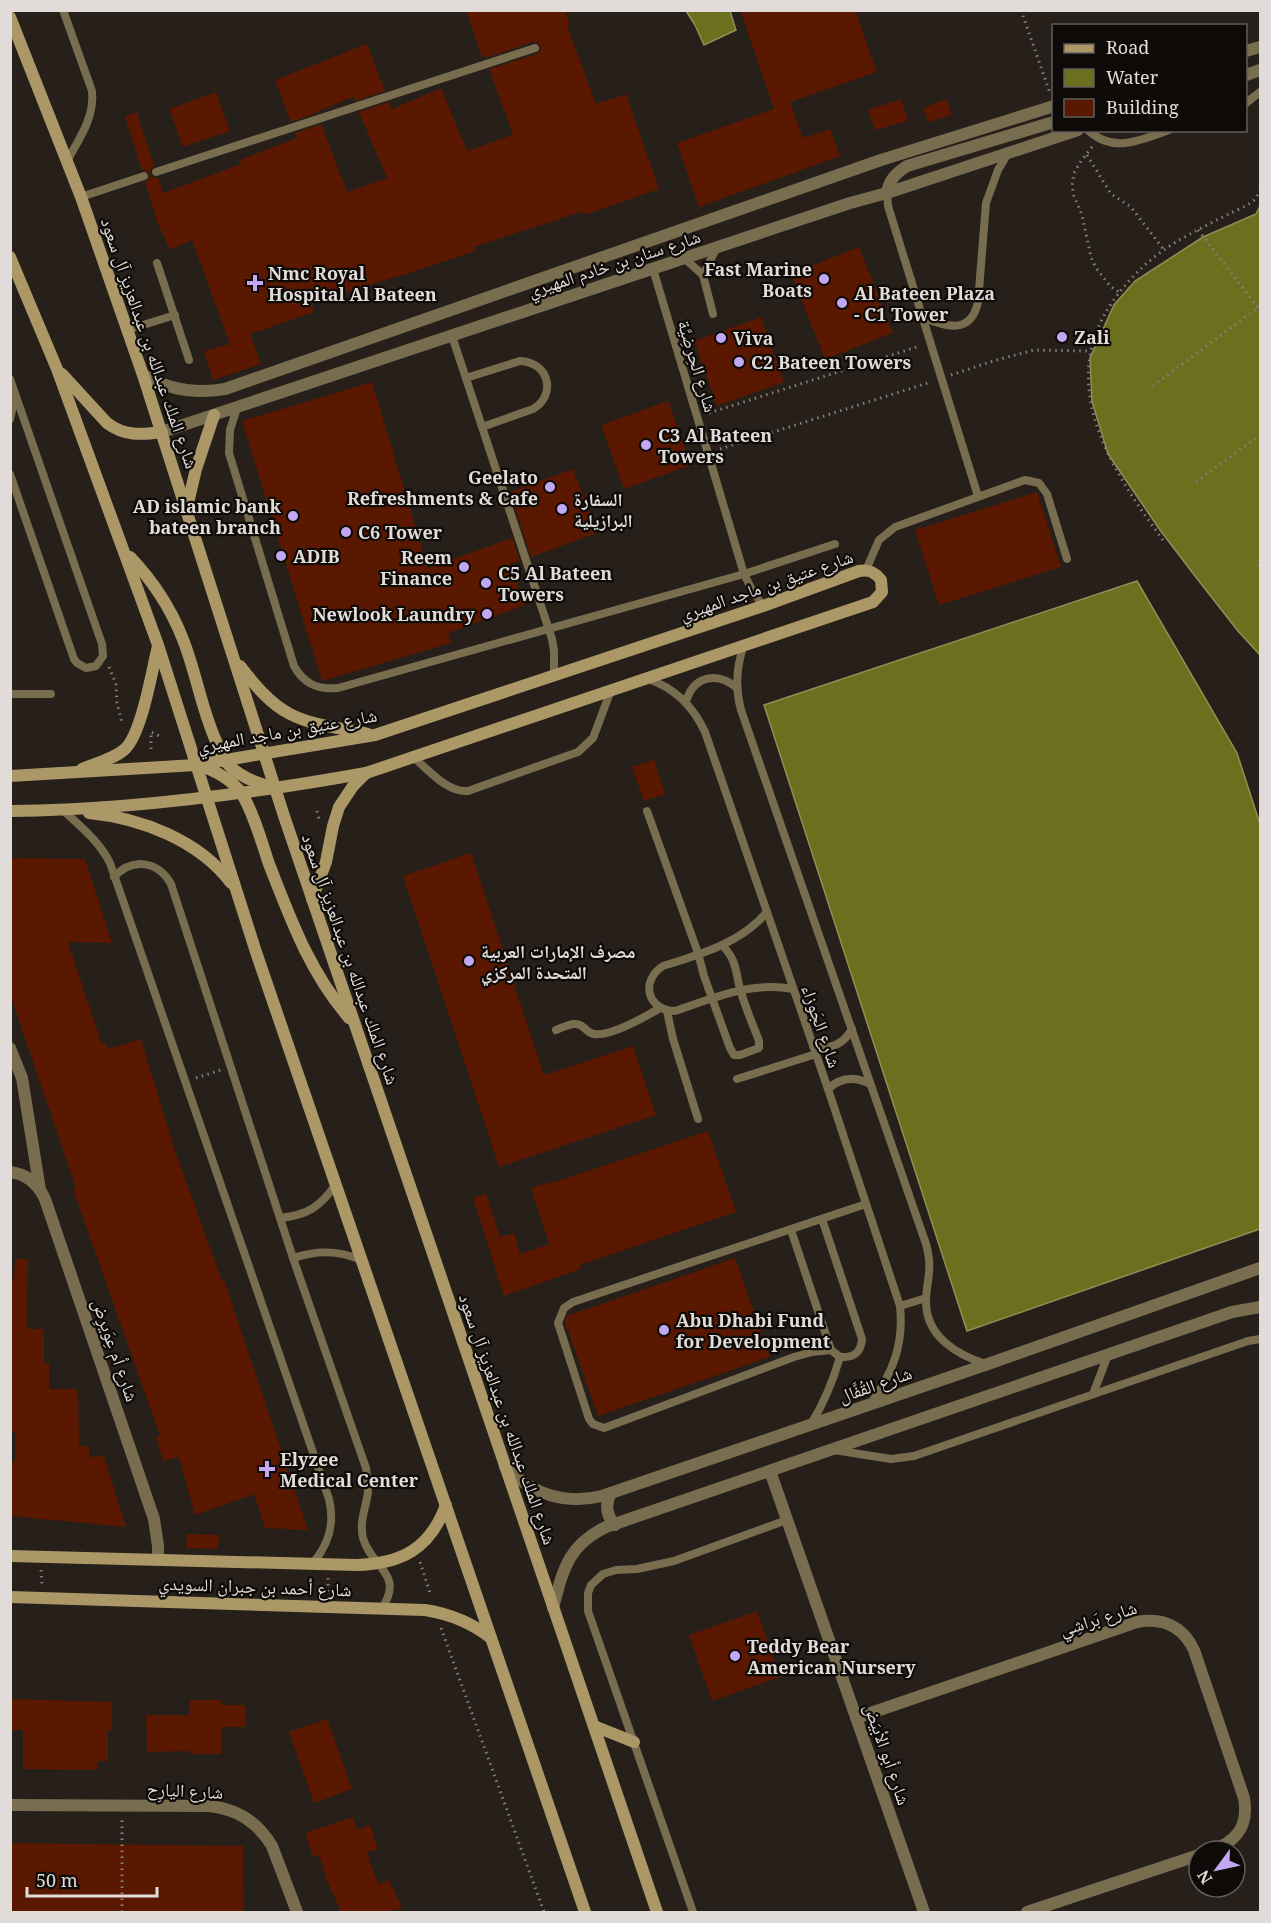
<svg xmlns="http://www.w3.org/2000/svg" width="1271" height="1923" font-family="'Noto Serif','Noto Naskh Arabic',serif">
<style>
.water{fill:#6c701e;stroke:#8f9056;stroke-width:1.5}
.building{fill:#5a1800}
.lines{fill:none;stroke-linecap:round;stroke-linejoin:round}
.path{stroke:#86807c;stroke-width:3;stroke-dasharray:1.5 4.5;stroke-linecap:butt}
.lane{stroke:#796d4f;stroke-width:8}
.street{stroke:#796d4f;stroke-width:12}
.secondary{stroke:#ac9867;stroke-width:12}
.poi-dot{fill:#c2a8f3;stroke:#0d0a08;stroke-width:2}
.labels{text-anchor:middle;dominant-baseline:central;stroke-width:4.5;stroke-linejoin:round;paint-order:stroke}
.street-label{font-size:18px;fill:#e1dcd9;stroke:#0d0a08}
.poi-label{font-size:18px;font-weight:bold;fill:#e1dcd9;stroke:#0d0a08;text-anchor:start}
</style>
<rect width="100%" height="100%" fill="#261f1a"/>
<g class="water">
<path d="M686 11H730L736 30 704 45 695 25Z"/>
<path d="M1260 206V655L1238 631 1195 576 1160 530 1108 454 1092 401 1090 358 1114 305 1135 281 1203 237 1256 214Z"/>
<path d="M1137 581 1237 753 1260 824V1229L967 1331 764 705Z"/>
</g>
<g class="building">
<path d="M466 10H565L570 25 567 26 596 104 626 94 659 189 585 215 584 211 474 247 475 251 398 277V276L311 303 314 312 250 334 261 364 213 380 204 351 230 344 192 240 170 250 158 224 145 182 149 179 150 175 147 171 142 170 125 117 137 112 154 166 151 168 150 173 152 177 158 178 163 193 241 164 240 160 297 138 295 133 321 124 347 192 387 178 359 112 389 102 392 109 441 88 467 151 513 135 489 69 537 54 541 50 540 46 537 42H533L485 58 484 56 482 57Z"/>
<path d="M740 10H855L877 72 790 102 803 138 830 129 840 156 699 207 677 143 774 109Z"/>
<path d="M367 44 385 91 355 101 353 97 316 112V113L291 122 275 80Z"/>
<path d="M216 92 230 131 183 147 169 109Z"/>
<path d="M901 99 908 121 875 130 868 110Z"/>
<path d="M946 99 952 115 928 122 923 108Z"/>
<path d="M859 247 893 333 825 359 791 274Z"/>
<path d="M761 317 784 382 717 406 694 341Z"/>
<path d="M372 382 428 568 512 538 520 561 510 564 525 605 448 633 451 643 322 681 242 421Z"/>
<path d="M668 401 691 465 624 489 601 425Z"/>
<path d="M573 469 597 533 531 557 510 492Z"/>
<path d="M1037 492 1061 567 939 605 915 530Z"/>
<path d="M654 760 665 794 644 801 632 767Z"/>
<path d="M471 853 544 1075 633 1046 656 1115 499 1167 403 876Z"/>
<path d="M10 858 85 859 112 943 68 942 102 1044 106 1043 108 1049 141 1039 175 1151 222 1281 224 1280 308 1530 265 1528 254 1494 195 1515 179 1457 163 1461 156 1437 160 1436 73 1189 76 1188 10 994Z"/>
<path d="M708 1131 736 1212 580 1265 581 1269 504 1296 473 1198 486 1194 500 1237 514 1233 520 1254 549 1244 531 1188 551 1182 552 1183Z"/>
<path d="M735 1258 770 1357 598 1416 565 1322 567 1316Z"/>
<path d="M15 1259H28L27 1329H44V1363H49V1389H78L79 1446H89V1457L104 1456 126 1527 10 1516V1461H15V1432H10V1279H14Z"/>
<path d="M187 1534 219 1535 218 1549 186 1548Z"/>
<path d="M757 1611 780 1677 712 1701 689 1635Z"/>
<path d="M12 1699 112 1702V1730H108V1761H97V1770L23 1769V1730H11Z"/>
<path d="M190 1700H221V1705H245L246 1727H221V1754H190V1751L147 1752 146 1715H190Z"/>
<path d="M327 1719 352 1789 314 1803 289 1732Z"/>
<path d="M353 1817 357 1830 370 1825 378 1849 367 1852 371 1866 379 1884 389 1880 402 1908 391 1912H341L328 1883 319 1855 313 1857 305 1833Z"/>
<path d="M10 1843 243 1846 244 1912H10Z"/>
</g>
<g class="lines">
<g class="path">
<path d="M1021 10 1050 93"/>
<path d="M1092 147 1081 161 1074 173 1072 186 1074 196 1082 215 1091 257 1096 268 1110 286 1119 292"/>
<path d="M1087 155 1111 194 1131 207 1164 250"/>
<path d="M1198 230 1260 310"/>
<path d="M951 375 993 361 1034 350 1090 351"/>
<path d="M1153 386 1260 306"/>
<path d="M709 413 920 346"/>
<path d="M720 449 931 382"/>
<path d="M1196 482 1260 435"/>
<path d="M1163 540C1111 470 1055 384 1113 301 1130 277 1151 257 1176 242 1193 232 1211 223 1229 214 1236 210 1246 207 1253 201 1256 199 1258 194 1260 190"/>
<path d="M1258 566 1260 564"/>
<path d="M109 667 116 684 117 703 122 723"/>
<path d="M151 749V732L162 737"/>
<path d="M317 811 319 819"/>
<path d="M196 1078 221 1070"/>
<path d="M420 1562 431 1596"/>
<path d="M41 1570 42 1584"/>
<path d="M328 1578V1592"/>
<path d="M441 1628 544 1912"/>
<path d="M122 1912V1818"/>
</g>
<g class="lane">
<path d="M63 10 92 91C95 117 79 139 67 161"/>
<path d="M1246 103 1260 92"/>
<path d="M1088 130C1113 154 1141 140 1169 130"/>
<path d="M156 172 535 48"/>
<path d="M887 193 888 206 978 496"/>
<path d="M81 197 144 176"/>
<path d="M684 258 703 275 713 314"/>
<path d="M157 263 189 360"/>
<path d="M653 269 744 574 752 590 763 606"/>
<path d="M703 275 717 247"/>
<path d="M922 317C946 327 971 335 978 302L986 203 998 170 1007 155"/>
<path d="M127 330 175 315"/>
<path d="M452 336 552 639 554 651V675"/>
<path d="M466 378 520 361C549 362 557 395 533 409L482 427"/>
<path d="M10 379 102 644 103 656 96 666 86 668 77 663 74 659 10 474"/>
<path d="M237 408 230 430 229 453 294 666C304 684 318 690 338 688L744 574 835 544"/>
<path d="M10 419 15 397"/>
<path d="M866 570 879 540 895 527 1025 480 1039 483 1047 494 1067 559"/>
<path d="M744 645C736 667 735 688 741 710L926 1244C933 1270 927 1277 926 1300 925 1336 957 1355 986 1364"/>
<path d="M648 679C675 688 693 706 705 732L828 1089 900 1306C904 1344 893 1373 871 1403"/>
<path d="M10 694H51"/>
<path d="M686 702C693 676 717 671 737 688"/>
<path d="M413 757C428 769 447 793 468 791L578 752 593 738 611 690"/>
<path d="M64 811C81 827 99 841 110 863L329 1499C335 1524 329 1544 313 1563"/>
<path d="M647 811 698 953 704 976 730 1048 734 1055H740L759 1048V1041C753 1025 746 1009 741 992 735 973 738 961 722 945"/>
<path d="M114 877C133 857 158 861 171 884L293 1258 366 1468C367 1476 368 1484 368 1492 366 1508 359 1521 363 1538 371 1567 405 1574 382 1608"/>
<path d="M767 912C741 943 701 954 663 966 640 981 647 1010 675 1011 714 998 752 981 793 989"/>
<path d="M667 1011 673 1039 698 1119"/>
<path d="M556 1030C564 1027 575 1020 583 1027 587 1030 589 1033 594 1034 610 1037 647 1016 660 1008"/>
<path d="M813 1046C830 1050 843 1045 852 1029"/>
<path d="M737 1079 816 1054"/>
<path d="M828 1089C841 1077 855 1076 870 1084"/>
<path d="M280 1218C308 1215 320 1207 336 1184"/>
<path d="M791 1230 831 1350 840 1357C853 1358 861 1353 862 1339L822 1219"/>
<path d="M293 1258C317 1250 338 1250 361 1260"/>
<path d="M900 1306 926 1298"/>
<path d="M831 1350 812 1352 794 1357 604 1428 593 1424 589 1419 558 1323 564 1308 573 1302 866 1204"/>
<path d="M1093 1394 1108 1355"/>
<path d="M811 1424C824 1403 833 1381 840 1357"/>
<path d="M834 1450 891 1459 914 1456 1248 1341 1260 1339"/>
<path d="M693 1912 588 1611V1593L591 1585 603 1574 616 1570 637 1569 674 1561 787 1520"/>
</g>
<g class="street">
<path d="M1246 51 1260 47"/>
<path d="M1246 75 1260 70"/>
<path d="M887 193C889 180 896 173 907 166L1054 122"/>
<path d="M143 375C169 390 195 394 225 389L881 160 1054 106"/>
<path d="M162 432 850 203 887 193 1078 130"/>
<path d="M10 1048 22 1078 40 1190"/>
<path d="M10 1172C27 1174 38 1184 45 1199L154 1519 158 1546V1559"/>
<path d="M505 1467C532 1494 565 1505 602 1496L988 1364 1260 1268"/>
<path d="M770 1471 924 1912"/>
<path d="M611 1493C605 1504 606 1515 615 1525"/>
<path d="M553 1608C563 1570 568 1545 606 1527L1232 1312 1260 1307"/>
<path d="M856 1718 1137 1622C1163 1617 1183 1627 1194 1650L1244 1798C1249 1826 1237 1842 1210 1851"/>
<path d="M10 1805 207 1806C236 1808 257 1821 272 1846L297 1912"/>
<path d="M1027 1912 1199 1855"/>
</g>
<g class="secondary">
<path d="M10 17 81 197 143 375 284 816 657 1912"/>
<path d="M10 257 57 369 158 645 256 952 585 1912"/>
<path d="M62 374 107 423C124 436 141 435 162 432"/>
<path d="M187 507 196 469 214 415"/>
<path d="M130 557C152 580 170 607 182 637 196 671 201 708 216 741 219 748 222 756 226 762 237 775 253 782 269 786"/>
<path d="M240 666C254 684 270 704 290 714 313 726 343 728 368 734"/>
<path d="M198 765C214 770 229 778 240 791 252 808 262 843 269 864 291 920 309 971 349 1018"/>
<path d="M82 769C96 763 114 759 125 749 142 733 152 670 158 646"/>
<path d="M10 776 196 765 375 735 763 606 859 571C869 569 875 572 881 580L882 592 873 602 366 773C249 794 130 810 10 811"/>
<path d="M89 813C140 818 199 840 231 883"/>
<path d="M312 899 326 862 333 826 339 807 353 786 366 773"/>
<path d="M10 1556 356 1565C401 1564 430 1549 446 1505"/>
<path d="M10 1597 425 1610C450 1614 471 1622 491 1638"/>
<path d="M594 1726 634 1742"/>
</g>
</g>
<g class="poi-dot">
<circle cx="824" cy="279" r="6"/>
<path d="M252 274h6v6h6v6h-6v6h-6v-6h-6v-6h6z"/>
<circle cx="842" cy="303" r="6"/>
<circle cx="1062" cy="337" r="6"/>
<circle cx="721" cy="338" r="6"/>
<circle cx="739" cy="362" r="6"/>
<circle cx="646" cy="445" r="6"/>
<circle cx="550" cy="487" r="6"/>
<circle cx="562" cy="509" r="6"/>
<circle cx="293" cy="516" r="6"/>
<circle cx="346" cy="532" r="6"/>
<circle cx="281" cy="556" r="6"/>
<circle cx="464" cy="567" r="6"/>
<circle cx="486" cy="583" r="6"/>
<circle cx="487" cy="614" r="6"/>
<circle cx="469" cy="961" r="6"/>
<circle cx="664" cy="1330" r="6"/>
<path d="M264 1460h6v6h6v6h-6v6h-6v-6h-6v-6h6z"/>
<circle cx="735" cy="1656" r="6"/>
</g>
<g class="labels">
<g class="street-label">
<text transform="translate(614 263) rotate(-18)">شارع سنان بن خادم المهيري</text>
<text transform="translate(150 343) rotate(71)">شارع الملك عبدالله بن عبدالعزيز آل سعود</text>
<text transform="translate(698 366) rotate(73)">شارع الحِرضِيَّة</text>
<text transform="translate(766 585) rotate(-19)">شارع عتيق بن ماجد المهيري</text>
<text transform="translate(287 730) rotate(-10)">شارع عتيق بن ماجد المهيري</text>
<text transform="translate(351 959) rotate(71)">شارع الملك عبدالله بن عبدالعزيز آل سعود</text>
<text transform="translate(822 1026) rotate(71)">شارع الجَوزاء</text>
<text transform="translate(116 1350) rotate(71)">شارع أم عِوَيرِض</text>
<text transform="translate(875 1384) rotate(-19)">شارع القُفَّال</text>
<text transform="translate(508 1419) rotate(71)">شارع الملك عبدالله بن عبدالعزيز آل سعود</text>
<text transform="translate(255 1586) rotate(2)">شارع أحمد بن جبران السويدي</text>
<text transform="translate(1098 1618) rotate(-17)">شارع بَراشِي</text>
<text transform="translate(888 1754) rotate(71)">شارع أبو الأبيَض</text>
<text transform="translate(185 1790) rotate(3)">شارع اليارِح</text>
</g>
<g class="poi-label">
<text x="812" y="269" text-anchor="end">Fast Marine<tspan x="812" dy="21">Boats</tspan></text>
<text x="268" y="273">Nmc Royal<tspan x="268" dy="21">Hospital Al Bateen</tspan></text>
<text x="854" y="293">Al Bateen Plaza<tspan x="854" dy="21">- C1 Tower</tspan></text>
<text x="1074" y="337">Zali</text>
<text x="733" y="338">Viva</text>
<text x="751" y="362">C2 Bateen Towers</text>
<text x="658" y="435">C3 Al Bateen<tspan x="658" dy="21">Towers</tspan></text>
<text x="538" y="477" text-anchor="end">Geelato<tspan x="538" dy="21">Refreshments &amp; Cafe</tspan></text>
<text x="574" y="499">السفارة<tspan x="574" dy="21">البرازيلية</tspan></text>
<text x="281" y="506" text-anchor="end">AD islamic bank<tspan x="281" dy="21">bateen branch</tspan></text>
<text x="358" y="532">C6 Tower</text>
<text x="293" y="556">ADIB</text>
<text x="452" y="557" text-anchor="end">Reem<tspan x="452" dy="21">Finance</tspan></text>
<text x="498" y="573">C5 Al Bateen<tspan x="498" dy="21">Towers</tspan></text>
<text x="475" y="614" text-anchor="end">Newlook Laundry</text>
<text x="481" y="951">مصرف الإمارات العربية<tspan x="481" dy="21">المتحدة المركزي</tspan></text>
<text x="676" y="1320">Abu Dhabi Fund<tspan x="676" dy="21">for Development</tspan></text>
<text x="280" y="1459">Elyzee<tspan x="280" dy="21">Medical Center</tspan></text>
<text x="747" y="1646">Teddy Bear<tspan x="747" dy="21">American Nursery</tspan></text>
</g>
</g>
<rect width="1271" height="1923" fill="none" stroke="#e1dcd9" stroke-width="24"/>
<rect x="1052" y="24" width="195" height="108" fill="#0d0a08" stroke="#625e5c" stroke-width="1.5"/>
<rect x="1064" y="44" width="30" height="9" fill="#ac9867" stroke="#625e5c" stroke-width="1.5"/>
<text x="1106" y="54" font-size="18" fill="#e1dcd9">Road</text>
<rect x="1064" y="69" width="30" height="18" fill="#6c701e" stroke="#625e5c" stroke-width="1.5"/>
<text x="1106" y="84" font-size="18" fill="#e1dcd9">Water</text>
<rect x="1064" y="99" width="30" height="18" fill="#5a1800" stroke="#625e5c" stroke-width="1.5"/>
<text x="1106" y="114" font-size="18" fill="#e1dcd9">Building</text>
<g transform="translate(1217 1869) rotate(237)"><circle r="28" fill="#0d0a08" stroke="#625e5c" stroke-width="1.5"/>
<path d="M0-4.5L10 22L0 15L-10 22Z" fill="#c2a8f3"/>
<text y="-9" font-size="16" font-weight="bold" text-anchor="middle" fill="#e1dcd9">N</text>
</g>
<path d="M27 1887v9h130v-9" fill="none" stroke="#e1dcd9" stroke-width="3"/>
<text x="36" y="1887" font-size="18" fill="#e1dcd9" stroke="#0d0a08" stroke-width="4.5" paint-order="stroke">50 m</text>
</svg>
